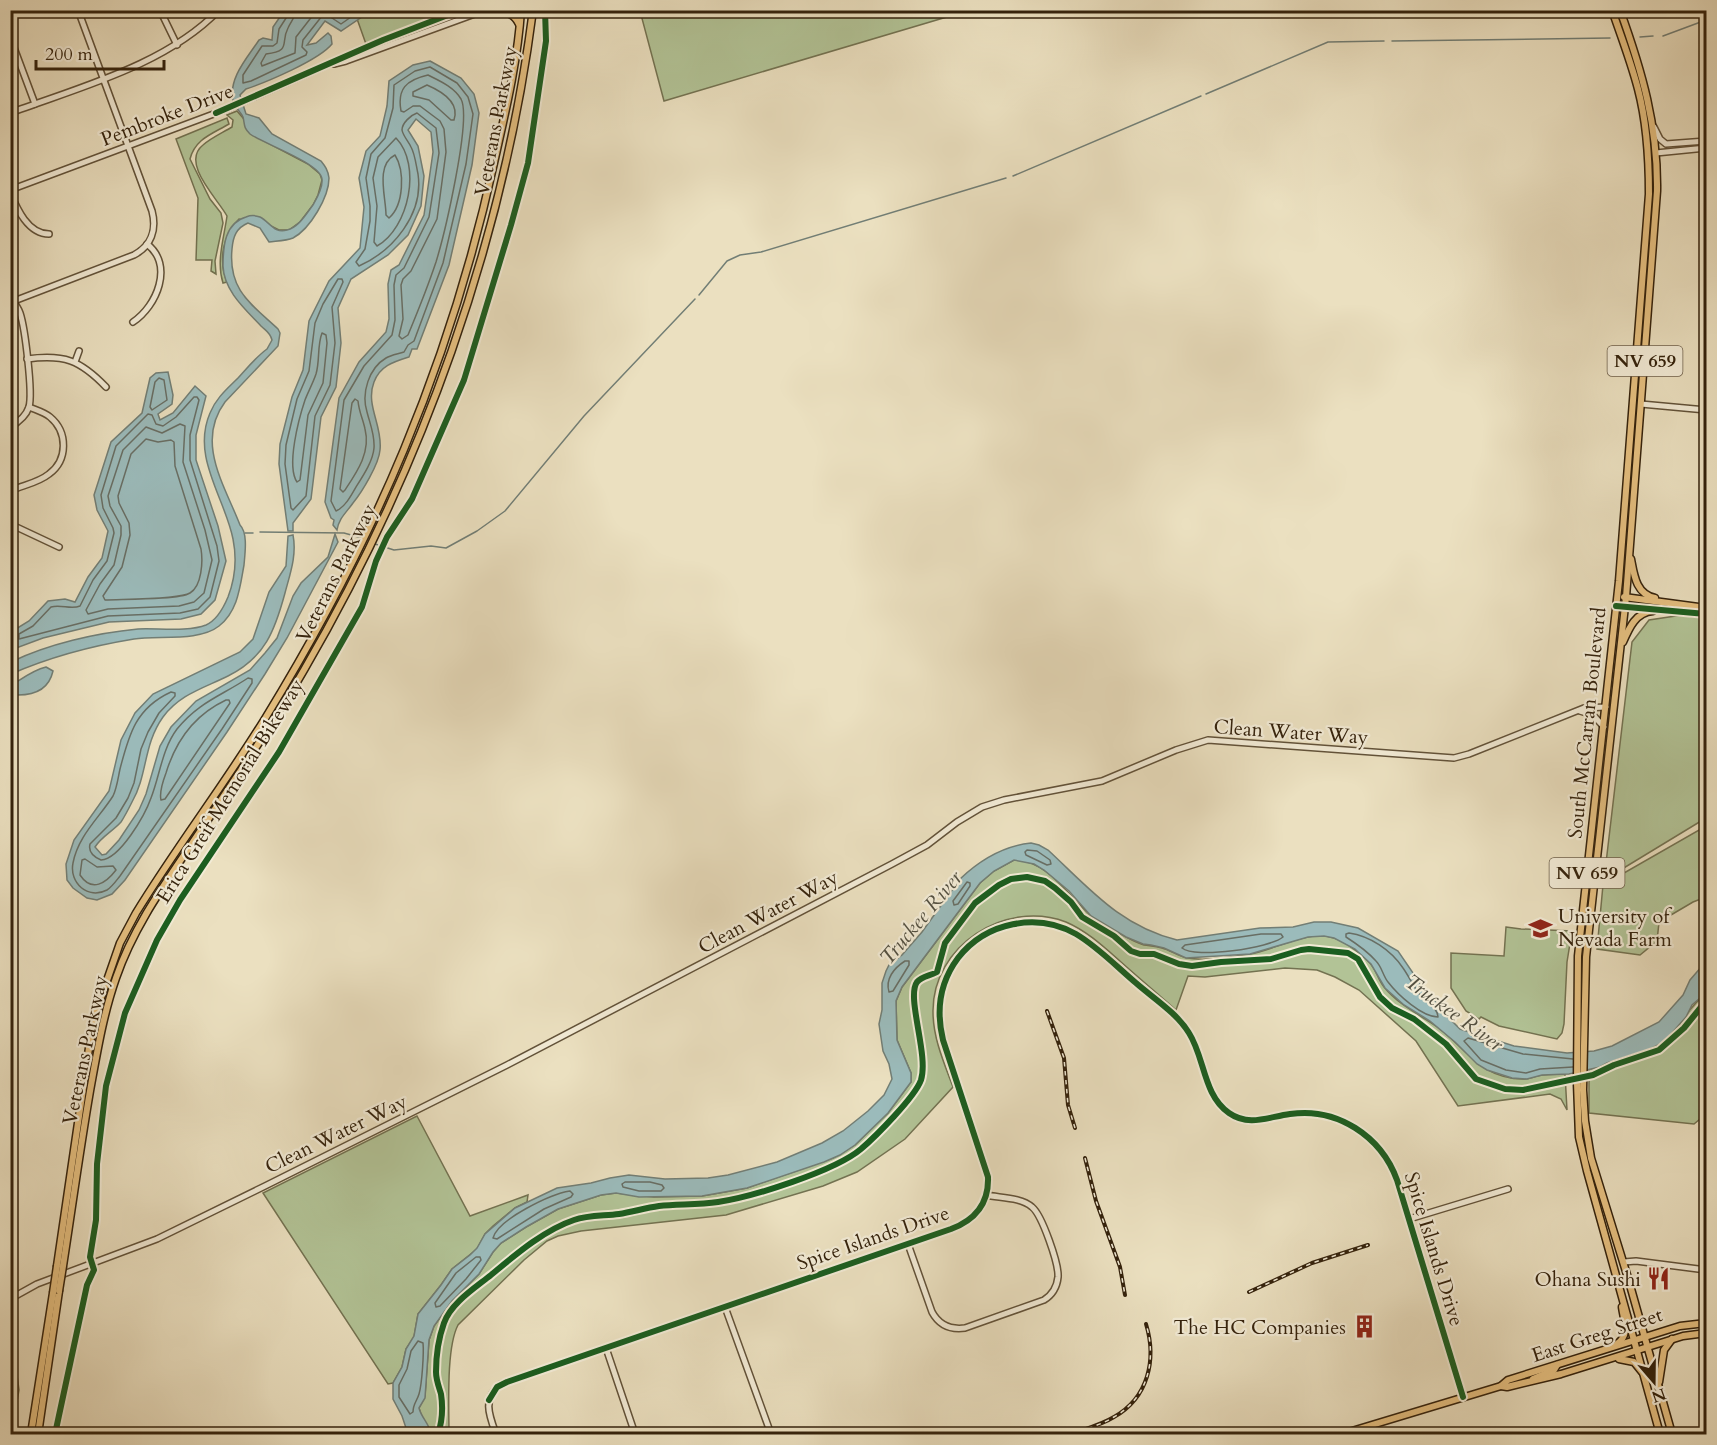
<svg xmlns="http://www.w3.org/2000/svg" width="1717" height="1445" font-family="Cardo,serif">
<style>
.green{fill:#b2c396;stroke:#737251;stroke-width:1.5}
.water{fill:#9bbbbb;stroke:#727e75;stroke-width:1.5}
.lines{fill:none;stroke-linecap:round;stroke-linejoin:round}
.shore{stroke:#686e64;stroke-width:1.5}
.stream{stroke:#727e75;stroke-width:1.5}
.minor-casing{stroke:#625239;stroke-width:8}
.major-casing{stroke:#34220c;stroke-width:9}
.minor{stroke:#f2ebd6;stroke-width:5}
.major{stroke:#e6c080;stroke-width:6}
.rail-casing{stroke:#34220c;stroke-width:4}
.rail{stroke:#f2ebd6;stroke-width:1.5;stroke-dasharray:4.5;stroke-linecap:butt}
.major-bridge-casing{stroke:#34220c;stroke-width:9;stroke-linecap:butt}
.major-bridge{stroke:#e6c080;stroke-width:6}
.cycleway-casing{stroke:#f2ebd6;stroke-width:10}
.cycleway{stroke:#1b5e20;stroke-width:6}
.labels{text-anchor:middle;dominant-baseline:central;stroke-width:4.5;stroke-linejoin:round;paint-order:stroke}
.shield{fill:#f2ebd6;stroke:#6d5e49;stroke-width:1.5}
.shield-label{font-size:18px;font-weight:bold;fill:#34220c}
.street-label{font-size:20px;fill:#34220c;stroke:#f2ebd6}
.poi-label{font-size:20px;fill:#34220c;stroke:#f2ebd6;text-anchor:end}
.water-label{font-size:21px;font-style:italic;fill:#535041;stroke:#f2ebd6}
</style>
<rect width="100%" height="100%" fill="#ebe0c0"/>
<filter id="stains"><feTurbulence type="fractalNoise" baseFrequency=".00333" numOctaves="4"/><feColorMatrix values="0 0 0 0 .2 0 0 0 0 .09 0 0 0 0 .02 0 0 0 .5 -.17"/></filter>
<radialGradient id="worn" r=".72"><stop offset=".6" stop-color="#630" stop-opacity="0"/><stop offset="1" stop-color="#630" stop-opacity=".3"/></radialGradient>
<g class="green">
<path d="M350 11H452L366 44 356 16Z"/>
<path d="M640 11V10L967 11 664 101Z"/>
<path d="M237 111 262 140 308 164 320 174 322 180 318 195 313 205 300 222 289 230H279L271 226 239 219C223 234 218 261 227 282L223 283C216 261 224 238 227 216 218 199 180 163 203 145 211 138 222 133 232 127L233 120 227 115Z"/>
<path d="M227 118 229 124C212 134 195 139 190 159L210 199 221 213 223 223 215 261 216 274 211 271 212 260H196L198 198 176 139Z"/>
<path d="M1689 614 1706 616V818L1604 880 1632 642 1649 620Z"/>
<path d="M1706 826V897L1693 902 1659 922 1657 941 1640 955 1597 949 1603 885Z"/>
<path d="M1014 860C1047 860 1067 894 1089 914 1096 921 1134 942 1144 945 1150 946 1155 946 1162 948 1170 950 1178 956 1187 958 1204 961 1233 957 1250 954 1276 950 1307 929 1334 938 1345 941 1366 957 1373 967 1377 973 1379 981 1384 987 1396 1002 1414 1012 1430 1022 1465 1043 1477 1080 1525 1079 1529 1079 1533 1077 1537 1076 1546 1074 1556 1074 1565 1074L1567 1110 1561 1099 1550 1094 1458 1106 1416 1041 1359 990 1335 977 1317 970 1285 968 1205 977 1188 976 1176 1010C1158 994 1139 978 1121 962 1104 947 1087 931 1066 922 1005 899 932 946 933 1012 933 1038 944 1063 953 1087L905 1139 857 1172 823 1186 726 1215 581 1231 558 1236 547 1241 524 1260 458 1325C446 1348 449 1407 449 1434H431L422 1418 419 1408 425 1396 429 1340 434 1326 452 1301 479 1274 493 1252 501 1243 526 1227 558 1209 601 1195 616 1193 654 1197 702 1196 747 1188 833 1158 855 1145 888 1113 911 1082V1073L897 1040 896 1001 902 987 980 883 994 871Z"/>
<path d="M1506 927 1521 929 1572 931 1567 962 1564 1024 1562 1033 1557 1039 1499 1026 1481 1017 1479 1019 1466 1011 1451 988V953L1504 956Z"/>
<path d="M1706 993V1040L1700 1045 1706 1060V1114L1694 1124 1589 1113V1069L1600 1067 1604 1064C1622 1058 1647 1055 1662 1042 1679 1027 1689 1007 1706 993Z"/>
<path d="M417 1116 470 1216 528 1195 527 1202 515 1208 493 1226 485 1234 477 1249 452 1269 441 1285 418 1314 414 1337 406 1349 402 1367 393 1383 388 1384 263 1193Z"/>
<path d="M13 1346 19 1390 11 1434 10 1348Z"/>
</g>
<g class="water">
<path d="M284 11H390L365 15 341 31 325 21 307 45 316 43 328 33 331 36 332 44C319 60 267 82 246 89L240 95 246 114 259 118 272 134 321 161C325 166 328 170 329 178 329 197 310 229 293 238 286 241 276 241 269 242L260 228 248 223C236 228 233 237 232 249 228 290 251 304 278 329L280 333 278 346 225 402C195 442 225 486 240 525 248 533 245 553 244 565 240 587 238 611 219 626 199 642 158 635 134 639 91 646 50 657 11 674V662C48 644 96 633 138 629 158 628 188 632 206 625 217 620 223 609 228 597 235 579 237 559 233 539 225 498 191 457 210 413 216 398 227 389 238 378 247 368 256 357 267 349L272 340C270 332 266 331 261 326 245 309 224 291 223 266 223 246 225 223 246 217 251 215 255 215 260 217 270 222 274 234 287 230 299 227 306 214 313 205 317 198 323 188 322 179 320 163 264 144 250 134 243 127 245 125 243 117 240 111 235 108 233 101 228 78 248 57 259 40L263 38 272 40 273 27Z"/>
<path d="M430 61 461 78 474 94 479 113 472 165 449 265 417 349H412L409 357C393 362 380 366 374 382 365 405 383 426 380 450 379 464 362 492 353 503 346 513 339 518 337 530L333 525 334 520 331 518 325 502 339 398 359 362 386 332 389 319 388 284 391 270 399 265 424 215 433 152 431 132 416 119 408 130 418 146 424 176 421 206 408 235 388 255 351 279 338 308 341 343 336 387 321 417 311 499 293 523V531H288L279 464 280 444 292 397 303 370 309 321 329 281 360 248 364 207 359 178 366 151 380 136 387 106 389 81 413 65Z"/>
<path d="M168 372 173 395 172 404 158 414 160 420 173 413 195 386 206 396 196 435V460L218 526 226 561 215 600 201 614 181 619 109 622 43 638 11 650V632L29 621 48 601 65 599 75 602 88 577 102 558 108 531 97 510 94 495 111 442 142 413 150 378 156 373Z"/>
<path d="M335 534 338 542 287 638 265 674 227 732 125 880 112 894 97 900 87 898 73 888 67 880 66 864 74 840 109 791 121 740 135 713 153 694 240 652 253 639 269 592 286 566 288 536 293 535C297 555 290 574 285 593 275 630 265 658 228 676 204 688 180 694 163 717 143 745 148 774 132 802 129 808 125 816 121 822 113 831 101 837 95 847L102 855 106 854 119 840 139 810 146 794 160 746 171 727 196 701 250 670 265 653 277 638 293 596 301 583 328 557Z"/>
<path d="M46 667 53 671C49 689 35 695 18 695L11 689 12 685C23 678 33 670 46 667Z"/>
<path d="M1031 843 1039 845 1048 850C1089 888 1120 926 1177 940L1260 928 1293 927 1314 922H1331L1358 928 1398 951 1428 995 1441 1006 1448 1017 1460 1029 1514 1046 1567 1053 1594 1051 1612 1046 1659 1022 1683 995 1690 980 1702 966 1706 964V993L1692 1005 1686 1017 1671 1034 1660 1044 1648 1050 1607 1063 1600 1067 1569 1074 1542 1075 1527 1079 1512 1078 1487 1070 1477 1064 1455 1042 1430 1021 1404 1005 1385 988 1371 964 1355 949 1334 938 1324 936 1308 937 1250 954 1186 958 1164 948 1151 945 1143 944 1126 937 1091 916 1069 891 1044 870 1034 864 1014 860 994 871 980 883 902 987 896 1001 897 1040 911 1073V1082L888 1113 855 1145 840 1155 824 1162 747 1188 702 1196 639 1197 616 1193 601 1195 558 1209 526 1227 501 1243 493 1252 479 1274 452 1301 434 1326 429 1340 425 1398 419 1408C421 1417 430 1425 431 1434H408L402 1416 393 1399V1383L402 1367 406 1349 414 1336 418 1314 441 1285 452 1269 470 1255 477 1248 485 1234 515 1208 557 1188 591 1183 610 1178 629 1175 665 1179 708 1178 728 1175 777 1162 822 1143 843 1131 868 1111 884 1095 892 1079 889 1064 883 1051 879 1024 882 1010V983L886 971 889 965 902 955 922 932 960 879C980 860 1003 846 1031 843Z"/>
</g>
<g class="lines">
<g class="shore">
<path d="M288 10V15L279 29 277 43 273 46H262L243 75V83L251 81 306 55 307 52 302 47 303 40 322 16H329L341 24 361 10"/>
<path d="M296 10C295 18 291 21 288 28 280 43 292 51 266 54L261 63 262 66 295 53 296 37 317 10"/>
<path d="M430 67 457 83 468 97 473 114 466 164 443 263 414 341 408 345 404 352C398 354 391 355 386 358 369 368 361 393 367 412 370 424 375 435 374 448 373 461 363 476 356 487 351 496 345 507 336 511L331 501 344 400 364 366 392 335 395 320 394 285 396 275 404 268 429 217 439 153 436 128 417 113C411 115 402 123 402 130 403 136 409 142 411 147 415 154 416 165 418 174 424 214 393 251 359 266L356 262 365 249 370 221V206L366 178 371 154 385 138 393 108 394 85 415 71Z"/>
<path d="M428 75C440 81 454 87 461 99 472 119 444 236 436 262 428 286 418 311 408 335L402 339 399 336 403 319 401 285 403 279 411 271 437 219 446 152 444 129 440 121 420 106H413L404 112 401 111C397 89 406 80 428 75Z"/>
<path d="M427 85C441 91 460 102 454 120H451L429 100 413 96V92Z"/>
<path d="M396 138C422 165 409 228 377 246L374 242 377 206 373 178 378 157Z"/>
<path d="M395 155C405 171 404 205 389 218L386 215C386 197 375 165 395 155Z"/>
<path d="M338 279H342L343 282 332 307 335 343 330 385 315 416 306 496 293 510 291 508 285 464 286 445 297 399 309 371 315 323 323 304Z"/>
<path d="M322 333 326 335 327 343 323 383 308 415 300 480 297 482C286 466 299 418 305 400 308 392 313 383 316 374 320 361 317 346 322 333Z"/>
<path d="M159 378 164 380 167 400 152 410 150 407 155 382Z"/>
<path d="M194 397H197L199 400 190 435V460L217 546 219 561 210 597 198 609 180 613 108 616 19 639V634L33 626 51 607C61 604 71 610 80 606L93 580 107 561 114 533 113 528 103 508 101 495 116 446 148 414 152 415 156 424 163 426 176 417Z"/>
<path d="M355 399 358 401C359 412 363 419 365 429 371 452 357 472 345 490L343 492 340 489 352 403Z"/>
<path d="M180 424 185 426 183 462 205 530 212 560 204 593 194 602 179 606 108 609 88 614 86 610 100 584 114 565 121 535V526L110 506 108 496 123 450 146 427 162 433Z"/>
<path d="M146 439 158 442 171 440 174 442 175 466 201 549C203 561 202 586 190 593 179 600 121 599 105 600L103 596 122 567 130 535 129 523 119 503 118 496 131 454Z"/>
<path d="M248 678 252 679V683L222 729 120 876C116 881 112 887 107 890 88 900 69 883 73 863 78 836 99 818 113 796 117 788 118 778 120 769 129 734 136 708 171 692L175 693V696L159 713 148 732 141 749 134 783 128 798 116 818 90 844C88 852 94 857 101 860 120 859 145 815 151 798 160 775 162 749 177 729 199 702 221 696 248 678Z"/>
<path d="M226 700H229L230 703 165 799 161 800C159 792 163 781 166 773 176 740 194 715 226 700Z"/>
<path d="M1027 850 1037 851 1050 860 1051 864 1047 865 1026 855 1025 852Z"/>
<path d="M85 859 97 867 113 866 116 870C106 883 92 893 80 875L82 860Z"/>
<path d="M967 882 970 883V886L958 904 954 905 953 901Z"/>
<path d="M1349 933C1370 936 1391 950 1403 968 1410 978 1414 988 1421 996 1427 1003 1438 1008 1438 1017 1422 1017 1398 995 1388 982 1383 976 1382 967 1376 961 1367 951 1357 944 1346 937V934Z"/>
<path d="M1261 934H1281L1283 937C1270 948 1195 959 1182 948L1185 945Z"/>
<path d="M905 961H909V965L893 991 889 992C885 979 894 968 905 961Z"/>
<path d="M1573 1067 1540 1069 1526 1073 1506 1070 1481 1060 1464 1041 1468 1038 1523 1054 1573 1059"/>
<path d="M625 1182H650L662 1185 664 1188 661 1191H639L623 1187 622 1184Z"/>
<path d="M570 1191 573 1194 571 1197 544 1209 497 1239 493 1238C498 1219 551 1194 570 1191Z"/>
<path d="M476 1257H480L481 1260 466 1279 440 1306 436 1307 435 1303 456 1273Z"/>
<path d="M418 1341 423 1343C424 1353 422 1384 419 1394 417 1401 413 1404 413 1412L410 1414 399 1397V1385L407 1369 411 1351Z"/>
</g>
<g class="stream">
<path d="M1663 36 1706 20"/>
<path d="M1640 37 1653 36"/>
<path d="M1392 41 1610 38"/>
<path d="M1206 94 1328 42 1384 41"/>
<path d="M1013 176 1201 96"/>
<path d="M699 295 727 261 740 255 761 252 1006 178"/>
<path d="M260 532 344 533 362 538"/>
<path d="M245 533H253"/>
<path d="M375 544 394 550 431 546 446 548 477 531 505 511 584 416 695 299"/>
</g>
<defs>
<g id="minor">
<path d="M160 10 177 45"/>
<path d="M1661 10 1662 13"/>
<path d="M10 37 35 104"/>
<path d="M334 64 346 61 483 11"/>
<path d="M10 113C80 87 166 65 219 10"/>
<path d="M1654 127 1660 139 1666 144 1706 141"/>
<path d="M1656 153 1706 148"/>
<path d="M10 190 227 109 383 40 461 10"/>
<path d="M10 192C17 209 28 234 49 234"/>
<path d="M10 297C14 302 18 307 20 313 25 328 33 393 29 407 26 416 19 422 10 427"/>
<path d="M14 301 134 255C151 246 157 230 152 211L78 10"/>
<path d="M133 322C157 306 174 265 147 244"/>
<path d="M27 359C64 354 80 360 106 387"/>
<path d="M75 362 79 351"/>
<path d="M1641 404 1706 410"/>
<path d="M10 491C23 485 38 483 49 474 68 460 68 432 50 417 44 412 36 410 29 407"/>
<path d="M10 524 59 547"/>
<path d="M1580 711 1593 715 1604 727"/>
<path d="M1409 1219 1508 1189"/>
<path d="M908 1244 932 1312C939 1325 950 1330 965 1328L1044 1300C1052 1295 1057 1287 1058 1277 1059 1264 1042 1215 1032 1207 1021 1197 1000 1198 986 1195"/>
<path d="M1624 1262 1636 1261 1706 1270"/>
<path d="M10 1299 37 1284 157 1239 265 1186 507 1065 892 864 927 845 957 822 982 807 1004 800 1102 781 1176 750 1208 740 1454 758 1469 754 1584 708 1606 707"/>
<path d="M725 1307 771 1434"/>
<path d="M606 1348 635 1434"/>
<path d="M496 1434C489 1415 482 1398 501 1384L951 1229C975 1220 989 1203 988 1177L943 1040C936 1011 940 982 958 958 986 922 1037 912 1076 934 1098 947 1117 967 1136 983 1153 998 1177 1013 1189 1033 1205 1058 1203 1095 1229 1113 1249 1127 1268 1117 1290 1114 1337 1107 1381 1136 1397 1180L1463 1397"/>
</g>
<g id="major">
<path d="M1612 10C1621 36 1631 62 1638 89 1647 123 1649 159 1649 194L1619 581 1578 956 1577 1083 1579 1137 1587 1171 1660 1434"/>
<path d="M1620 10C1642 71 1658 126 1657 191L1626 597 1586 957 1583 1090 1585 1121 1591 1158 1628 1278 1672 1434"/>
<path d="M481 12C496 12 512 8 519 24"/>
<path d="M1631 559C1634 575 1636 594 1655 598"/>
<path d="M1624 597 1706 608"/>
<path d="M1621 606 1706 614"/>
<path d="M1623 642C1629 628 1636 612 1653 611"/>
<path d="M57 1266 89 1048 96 1012 120 943 136 913C177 846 225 784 266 717 374 541 450 364 494 163 505 114 518 60 521 10"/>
<path d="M63 1266C72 1208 80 1149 90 1091 97 1053 103 1015 116 978 133 928 164 885 193 842 231 785 270 729 304 670 422 467 503 243 533 10"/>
<path d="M1617 1344C1630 1335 1624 1321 1622 1307"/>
<path d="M1619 1359 1634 1362 1642 1372"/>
<path d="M1533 1379 1554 1370 1557 1365"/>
<path d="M1659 1382 1664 1350 1672 1339"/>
<path d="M1501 1386 1507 1387 1561 1374 1683 1336 1706 1333"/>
<path d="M31 1434 53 1293"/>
<path d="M38 1434 59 1291"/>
<path d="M1342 1434 1501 1386 1508 1380 1680 1326 1706 1323"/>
</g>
</defs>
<use href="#minor" class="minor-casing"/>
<use href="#major" class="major-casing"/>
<use href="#minor" class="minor"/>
<use href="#major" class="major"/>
<defs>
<g id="rail">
<path d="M1047 1011 1064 1058 1068 1105 1075 1128"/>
<path d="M1085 1158 1096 1201 1120 1267 1125 1295"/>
<path d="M1249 1292 1312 1263 1368 1245"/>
<path d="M1071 1434C1085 1429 1101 1425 1114 1417 1148 1398 1157 1360 1146 1324"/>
</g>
</defs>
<use href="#rail" class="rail-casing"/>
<use href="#rail" class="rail"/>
<defs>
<g id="major-bridge">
<path d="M59 1291 63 1266"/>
<path d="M53 1293 57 1266"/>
</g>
</defs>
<use href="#major-bridge" class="major-bridge-casing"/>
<use href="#major-bridge" class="major-bridge"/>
<defs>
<g id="cycleway">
<path d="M216 113 383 40 461 10"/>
<path d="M1616 606 1706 614"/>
<path d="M489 1400 497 1387 507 1382 951 1229C975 1220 989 1203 988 1177L943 1040C936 1011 940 982 958 958 986 922 1037 912 1076 934 1098 947 1117 967 1136 983 1153 998 1177 1013 1189 1033 1205 1058 1203 1095 1229 1113 1249 1127 1268 1117 1290 1114 1337 1107 1381 1136 1397 1180L1463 1397"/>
<path d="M55 1434 87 1285 94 1270 90 1257 96 1220 97 1164 106 1086 125 1013 157 940 180 900 279 752 362 607 376 561 387 537 412 499 464 380 511 225 528 163 546 41 545 10"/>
<path d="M438 1434C442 1422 443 1407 441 1394 439 1387 436 1380 436 1372 436 1357 439 1337 444 1323 451 1303 475 1288 491 1275 515 1255 544 1230 574 1220 588 1215 604 1216 619 1214 632 1212 645 1208 659 1206 678 1204 698 1205 718 1202 752 1197 835 1171 861 1149 875 1137 915 1097 921 1080 929 1055 906 997 917 982 922 976 930 976 937 972L945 943 975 903 999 885 1011 879 1027 877 1045 881 1055 888 1071 902 1082 917 1114 936 1131 951 1140 954H1154L1179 964 1192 966 1221 962 1271 959 1301 950 1309 949 1348 953 1358 959 1380 997 1392 1008 1414 1019 1446 1044 1476 1079 1505 1089 1523 1090 1593 1075 1614 1065 1659 1050 1684 1028 1706 1001"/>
</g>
</defs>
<use href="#cycleway" class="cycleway-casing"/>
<use href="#cycleway" class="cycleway"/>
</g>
<defs>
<symbol id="school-bare" viewBox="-9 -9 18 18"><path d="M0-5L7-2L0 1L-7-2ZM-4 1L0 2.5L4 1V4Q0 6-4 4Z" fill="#8f2418" stroke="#f2ebd6" stroke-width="2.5" paint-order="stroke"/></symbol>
<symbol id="restaurant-bare" viewBox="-9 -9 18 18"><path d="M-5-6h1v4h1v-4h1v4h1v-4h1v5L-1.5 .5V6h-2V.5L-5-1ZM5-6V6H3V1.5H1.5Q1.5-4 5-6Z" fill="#8f2418" stroke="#f2ebd6" stroke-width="2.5" paint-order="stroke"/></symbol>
<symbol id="building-bare" viewBox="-9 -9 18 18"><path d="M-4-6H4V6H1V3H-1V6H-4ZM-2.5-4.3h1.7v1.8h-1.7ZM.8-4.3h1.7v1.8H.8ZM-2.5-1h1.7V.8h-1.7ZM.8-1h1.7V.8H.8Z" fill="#8f2418" stroke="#f2ebd6" stroke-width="2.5" paint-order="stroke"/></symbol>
</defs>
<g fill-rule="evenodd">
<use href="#school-bare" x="1524" y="912" width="33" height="33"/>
<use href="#restaurant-bare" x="1642" y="1262" width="33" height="33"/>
<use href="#building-bare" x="1348" y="1310" width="33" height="33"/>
</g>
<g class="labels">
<g class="shield">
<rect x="1607.5" y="346" width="75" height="30" rx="4.5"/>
<rect x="1549.5" y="858" width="75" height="30" rx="4.5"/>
</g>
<g class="shield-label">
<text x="1645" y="361">NV 659</text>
<text x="1587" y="873">NV 659</text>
</g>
<g class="street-label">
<text transform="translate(167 115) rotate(-21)">Pembroke Drive</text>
<text transform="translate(496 121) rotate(-79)">Veterans Parkway</text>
<text transform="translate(336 573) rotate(-63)">Veterans Parkway</text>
<text transform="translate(1587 723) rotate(-84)">South McCarran Boulevard</text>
<text transform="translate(1291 732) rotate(4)">Clean Water Way</text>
<text transform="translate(230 791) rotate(-58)">Erica Greif Memorial Bikeway</text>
<text transform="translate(768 912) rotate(-28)">Clean Water Way</text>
<text transform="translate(85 1050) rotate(-78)">Veterans Parkway</text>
<text transform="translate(336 1134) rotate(-26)">Clean Water Way</text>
<text transform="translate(873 1238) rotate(-19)">Spice Islands Drive</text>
<text transform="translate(1434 1249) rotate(73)">Spice Islands Drive</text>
<text transform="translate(1597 1335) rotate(-18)">East Greg Street</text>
</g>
<g class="poi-label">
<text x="1558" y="916" text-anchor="start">University of<tspan x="1558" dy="23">Nevada Farm</tspan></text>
<text x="1641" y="1279">Ohana Sushi</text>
<text x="1346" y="1327">The HC Companies</text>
</g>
<g class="water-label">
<text transform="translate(921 918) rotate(-50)">Truckee River</text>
<text transform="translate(1454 1013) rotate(36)">Truckee River</text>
</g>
</g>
<rect width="1717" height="1445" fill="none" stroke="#ebe0c0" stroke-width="36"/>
<rect x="12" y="12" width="1693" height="1421" fill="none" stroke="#34220c" stroke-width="3"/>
<rect x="18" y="18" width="1681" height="1409" fill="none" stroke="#34220c" stroke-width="1.5"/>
<g transform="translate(1654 1382) rotate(160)" stroke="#f2ebd6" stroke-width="4.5" paint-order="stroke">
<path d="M0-4.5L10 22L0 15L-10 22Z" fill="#34220c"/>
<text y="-9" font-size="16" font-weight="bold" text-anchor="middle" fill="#34220c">N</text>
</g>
<path d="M36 60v9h128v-9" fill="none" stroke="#34220c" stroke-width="3"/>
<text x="45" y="60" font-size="18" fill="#34220c" stroke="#f2ebd6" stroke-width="4.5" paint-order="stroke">200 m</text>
<rect width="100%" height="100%" filter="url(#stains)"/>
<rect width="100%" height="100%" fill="url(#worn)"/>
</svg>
